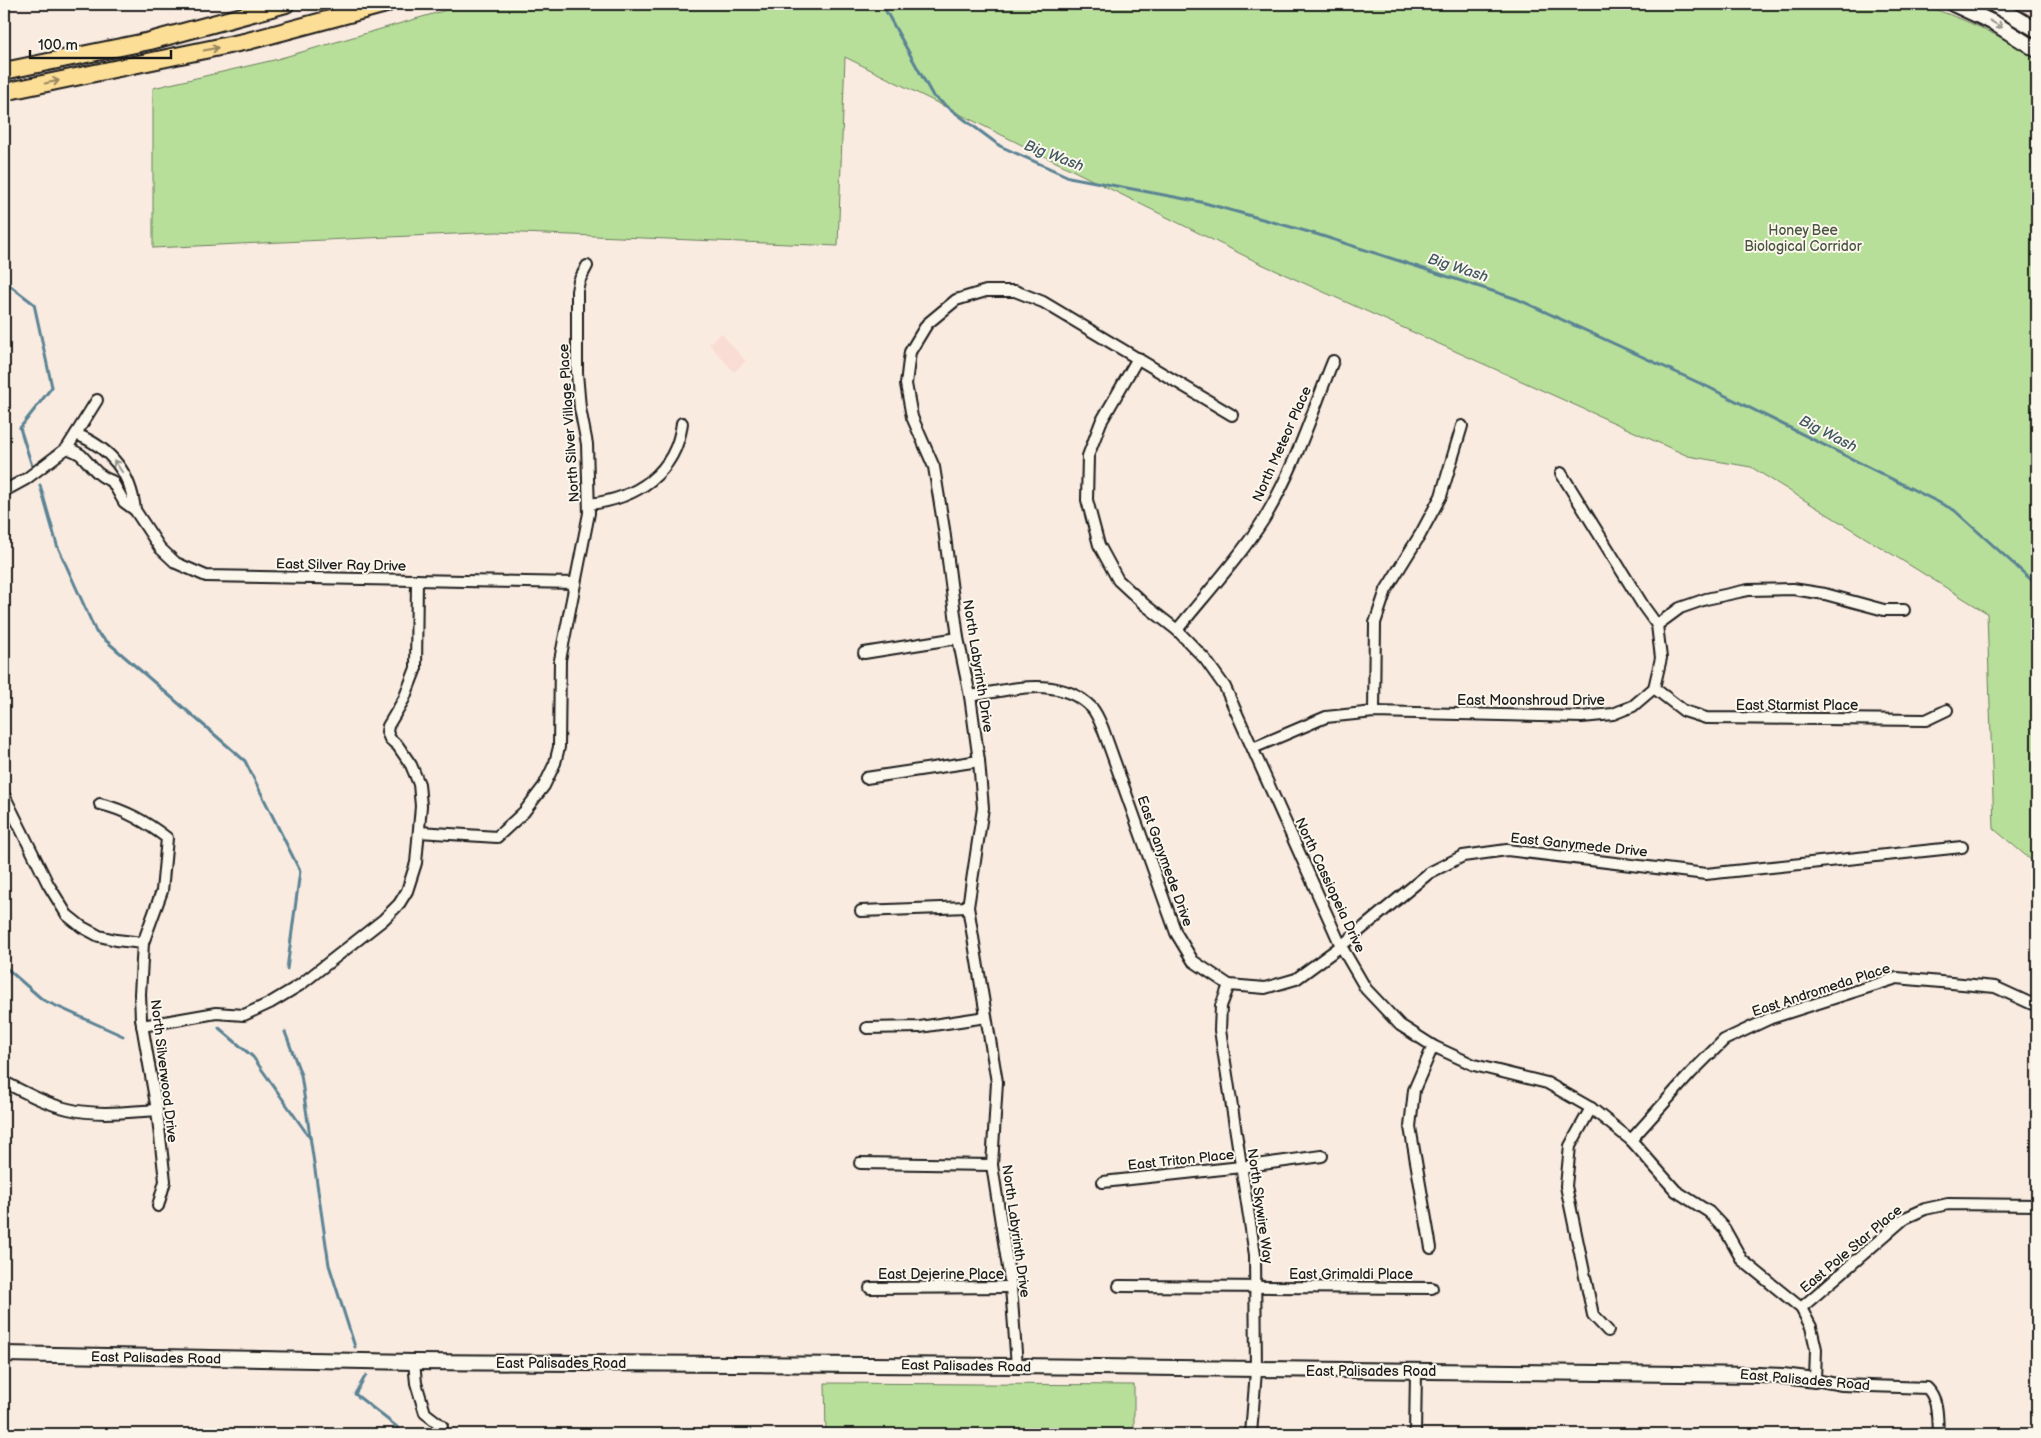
<svg xmlns="http://www.w3.org/2000/svg" width="2041" height="1438" font-family="'Balsamiq Sans',sans-serif">
<style>
.built{fill:#f9ddd4}
.green{fill:#b7df9a;stroke:#6a7e5b}
.lines{fill:none;stroke-linecap:round;stroke-linejoin:round}
.stream{stroke:#5a8394;stroke-width:3}
.minor-casing{stroke:#1c1c1c;stroke-width:14}
.tertiary-casing{stroke:#1c1c1c;stroke-width:18}
.primary-casing{stroke:#1c1c1c;stroke-width:20}
.minor{stroke:#fbf7ec;stroke-width:10}
.tertiary{stroke:#fbf7ec;stroke-width:14}
.primary{stroke:#fdde96;stroke-width:16}
.oneway{stroke:#97948e}
.oneway2{stroke:#98875f}
.labels{text-anchor:middle;dominant-baseline:central;stroke-width:4;stroke-linejoin:round;paint-order:stroke}
.park-label{font-size:14px;fill:#4a5642;stroke:#fbf7ec}
.street-label{font-size:14px;fill:#1c1c1c;stroke:#fbf7ec}
.water-label{font-size:15px;font-style:italic;fill:#405862;stroke:#fbf7ec}
</style>
<rect width="100%" height="100%" fill="#faebe1"/>
<filter id="ink" filterUnits="userSpaceOnUse"><feTurbulence type="fractalNoise" baseFrequency=".02" numOctaves="2"/><feDisplacementMap in="SourceGraphic" scale="10" xChannelSelector="R" yChannelSelector="G"/><feConvolveMatrix kernelMatrix="1 2 1 2 8 2 1 2 1" color-interpolation-filters="sRGB"/></filter>
<g filter="url(#ink)">
<g class="built">
<path d="M1996 4H2037V30Z"/>
<path d="M721 333 746 361 734 372 709 344Z"/>
</g>
<g class="green">
<path d="M467 4H1919C1960 17 2002 35 2037 60V865L1994 829 1987 613 1751 467 1688 456 1257 262 845 57 838 246 497 232 153 248V88L274 60Z"/>
<path d="M825 1383 1134 1385V1434H826Z"/>
</g>
<g class="lines">
<g class="stream">
<path d="M882 4 933 96 1000 146 1069 177 1201 202 1316 234 1517 299 1708 387 1954 510 2037 585"/>
<path d="M4 281 34 304 52 387 20 428 32 466"/>
<path d="M40 485 57 545 96 632 245 761 300 871 287 969"/>
<path d="M4 966 43 1000 123 1036"/>
<path d="M219 1028 253 1057 310 1138"/>
<path d="M285 1032 301 1075 329 1265 355 1347"/>
<path d="M366 1375 355 1394 397 1427 401 1434"/>
</g>
<defs>
<g id="minor">
<path d="M1138 358 1101 422 1088 456 1087 500 1099 545 1118 580 1145 605 1177 630 1205 659 1225 687 1341 946 1366 989 1400 1025 1433 1046 1474 1065 1547 1083 1591 1108 1631 1140 1676 1191 1709 1212 1724 1228 1742 1260 1801 1308 1811 1327 1816 1349 1815 1380 1842 1385 1927 1388C1939 1400 1937 1418 1938 1434"/>
<path d="M76 434C110 448 131 473 135 510"/>
<path d="M67 448C71 450 77 452 81 455 91 465 98 477 112 481L124 502 135 510 160 548 176 563 206 576 575 583"/>
<path d="M4 491 26 479 67 448 97 400"/>
<path d="M589 504C636 499 676 473 682 423"/>
<path d="M1657 625 1680 608 1706 599 1748 590 1793 589 1825 594 1884 610H1904"/>
<path d="M1177 630C1206 594 1239 558 1264 519 1294 470 1312 413 1333 361"/>
<path d="M864 653 958 638"/>
<path d="M1654 688 1684 711 1706 718 1926 720 1947 710"/>
<path d="M970 696C1011 690 1059 674 1092 708 1097 714 1100 722 1103 729L1176 933 1193 961 1229 985 1265 988 1296 979 1341 946 1429 873 1463 856 1507 850 1706 874 1962 847"/>
<path d="M1374 712 1375 623 1386 590 1420 535 1441 496 1462 426"/>
<path d="M1253 748 1326 717 1374 712 1582 717 1613 714 1633 706 1654 688 1661 658 1657 625 1644 607 1561 473"/>
<path d="M866 778 979 761"/>
<path d="M4 795 48 884 67 915 82 927 99 936 116 940 143 943"/>
<path d="M100 804C126 810 146 822 167 838L162 891 143 943 140 994 141 1019 157 1110 165 1181 158 1206"/>
<path d="M419 832 497 837 524 812 544 786 555 763 559 747 560 660 589 513 587 444 580 408 577 373V291L579 281 587 266"/>
<path d="M861 911 968 907"/>
<path d="M1229 985 1221 1006 1220 1030 1255 1255 1256 1371 1251 1434"/>
<path d="M142 1026 216 1013 244 1015 270 1003 300 985 383 920 399 904 407 891 416 863 421 806 419 784 411 765 398 746 390 739 387 732 388 726 404 699 416 668 417 580"/>
<path d="M867 1028 920 1027 986 1017"/>
<path d="M4 1082C24 1092 46 1104 68 1109 97 1116 127 1112 157 1110"/>
<path d="M1591 1108 1570 1146 1566 1186 1593 1315 1608 1331"/>
<path d="M1631 1140 1691 1073 1724 1040 1771 1018 1897 978 1995 987 2032 1004"/>
<path d="M860 1163 992 1165"/>
<path d="M1103 1182 1241 1167 1322 1156"/>
<path d="M1431 1248 1410 1127 1414 1090 1433 1046"/>
<path d="M1119 1286 1432 1288"/>
<path d="M870 1288 1011 1287"/>
<path d="M1801 1308 1905 1218 1925 1209 1948 1204 2037 1205"/>
<path d="M414 1362 416 1383 425 1413 442 1426"/>
<path d="M1017 1366 1011 1287 992 1165 997 1082 968 907 983 808 979 761 970 696 958 638 944 529 934 467 912 417 906 384 910 352 927 324 956 300 986 291H1015L1043 302 1232 415"/>
<path d="M1415 1434 1416 1371"/>
</g>
<g id="tertiary">
<path d="M1953 4 1994 23 2037 50"/>
<path d="M1993 4 2037 30"/>
<path d="M4 1354 414 1362 1017 1366 1759 1375 1783 1376 1815 1380"/>
</g>
<g id="primary">
<path d="M4 71 150 41 286 4"/>
<path d="M4 92 248 41 386 4"/>
</g>
</defs>
<use href="#minor" class="minor-casing"/>
<use href="#tertiary" class="tertiary-casing"/>
<use href="#primary" class="primary-casing"/>
<use href="#minor" class="minor"/>
<use href="#tertiary" class="tertiary"/>
<use href="#primary" class="primary"/>
</g>
<defs><path id="oneway-shaft" d="M-6 0H5M1.5-3L5.5 0L1.5 3" fill="none" stroke-width="1.6" stroke-linecap="round" stroke-linejoin="round" transform="scale(1.25)"/></defs>
<g class="oneway">
<use href="#oneway-shaft" transform="translate(1996 24) rotate(29)"/>
<use href="#oneway-shaft" transform="translate(118 466) rotate(-124)"/>
</g>
<g class="oneway2">
<use href="#oneway-shaft" transform="translate(211 49) rotate(-12)"/>
<use href="#oneway-shaft" transform="translate(52 82) rotate(-12)"/>
</g>
</g>
<g class="labels">
<g class="park-label">
<text x="1803" y="230">Honey Bee<tspan x="1803" dy="16">Biological Corridor</tspan></text>
</g>
<g class="street-label">
<text transform="translate(569 423) rotate(-94)">North Silver Village Place</text>
<text transform="translate(1282 444) rotate(-66)">North Meteor Place</text>
<text transform="translate(341 565) rotate(1)">East Silver Ray Drive</text>
<text transform="translate(978 666) rotate(81)">North Labyrinth Drive</text>
<text x="1531" y="700">East Moonshroud Drive</text>
<text x="1797" y="705">East Starmist Place</text>
<text transform="translate(1579 845) rotate(6)">East Ganymede Drive</text>
<text transform="translate(1165 861) rotate(70)">East Ganymede Drive</text>
<text transform="translate(1330 885) rotate(65)">North Cassiopeia Drive</text>
<text transform="translate(1821 990) rotate(-18)">East Andromeda Place</text>
<text transform="translate(164 1071) rotate(83)">North Silverwood Drive</text>
<text transform="translate(1181 1160) rotate(-6)">East Triton Place</text>
<text transform="translate(1260 1206) rotate(82)">North Skywire Way</text>
<text transform="translate(1016 1231) rotate(82)">North Labyrinth Drive</text>
<text transform="translate(1851 1249) rotate(-40)">East Pole Star Place</text>
<text x="941" y="1274">East Dejerine Place</text>
<text x="1351" y="1274">East Grimaldi Place</text>
<text transform="translate(156 1358) rotate(1)">East Palisades Road</text>
<text x="561" y="1363">East Palisades Road</text>
<text transform="translate(966 1366) rotate(1)">East Palisades Road</text>
<text x="1371" y="1371">East Palisades Road</text>
<text transform="translate(1805 1380) rotate(5)">East Palisades Road</text>
</g>
<g class="water-label">
<text transform="translate(1054 156) rotate(21)">Big Wash</text>
<text transform="translate(1458 268) rotate(18)">Big Wash</text>
<text transform="translate(1828 434) rotate(27)">Big Wash</text>
</g>
</g>
<rect width="2041" height="1438" fill="none" stroke="#fbf7ec" stroke-width="20"/>
<rect x="10" y="10" width="2021" height="1418" fill="none" stroke="#1c1c1c" stroke-width="2" filter="url(#ink)"/>
<path d="M30 50v8h141v-8" fill="none" stroke="#1c1c1c" stroke-width="2.5"/>
<text x="38" y="50" font-size="15" fill="#1c1c1c" stroke="#fbf7ec" stroke-width="4" paint-order="stroke">100 m</text>
</svg>
